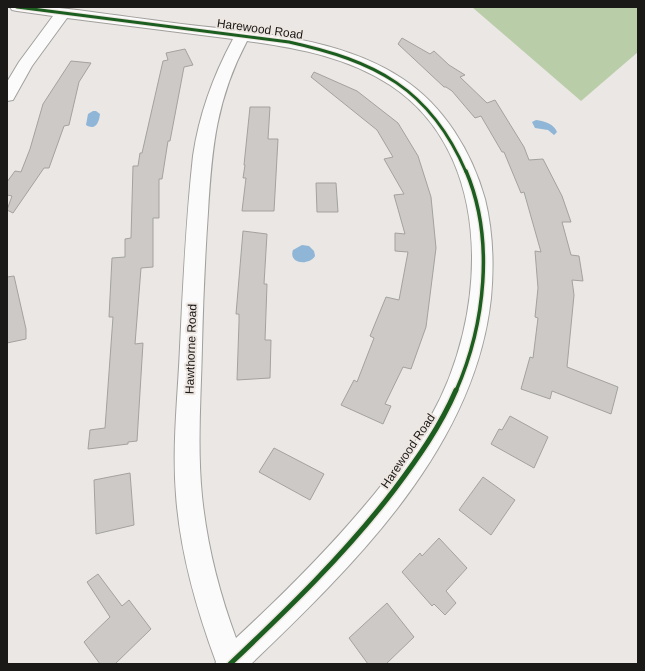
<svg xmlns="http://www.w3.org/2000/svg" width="645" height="671" font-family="Helvetica,sans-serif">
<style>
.forest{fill:#bacda9}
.water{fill:#8fb5d7}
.building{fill:#ccc9c7;stroke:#a4a29f}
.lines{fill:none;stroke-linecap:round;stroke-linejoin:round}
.minor-casing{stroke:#a2a09d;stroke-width:2}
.minor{fill:#fcfbfb;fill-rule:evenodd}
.cycleway-far2-casing{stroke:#ede6e1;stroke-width:5}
.cycleway-far1-casing{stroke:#ede6e1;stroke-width:6}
.cycleway-casing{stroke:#ede6e1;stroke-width:8}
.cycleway-far2{stroke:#1b5e20;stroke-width:3}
.cycleway-far1{stroke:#1b5e20;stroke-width:3.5}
.cycleway{stroke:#1b5e20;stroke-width:5}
.labels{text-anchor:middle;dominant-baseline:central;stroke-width:4;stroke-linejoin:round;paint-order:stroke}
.street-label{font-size:12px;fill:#1b1917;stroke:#ede6e1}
</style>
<rect width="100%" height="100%" fill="#eae7e4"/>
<path class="forest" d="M472 7H638V52L581 101Z"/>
<g class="water">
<path d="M93 111H96L100 114C99 122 96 131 86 125L88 114Z"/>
<path d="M536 120C545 121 554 124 557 132L554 135 548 130 535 128 532 122Z"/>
<path d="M302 245 309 246 314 251 315 256C309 266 288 264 293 250Z"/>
</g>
<g class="building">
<path d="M402 38 430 54 434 51 449 65 465 75 460 77 487 103 495 100 524 147 529 160 543 159 562 196 571 222H562L571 255 579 256 583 281 572 280 574 295 567 367 618 387 611 414 552 391 550 399 521 389 530 357 533 358 538 318 535 317 538 288 535 251 541 252 524 192 521 193 504 152H502L481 116 475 118 452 91 446 87H444L398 44Z"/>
<path d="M185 49 193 65 184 67 170 141H168L162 179H159V218H153V267L141 268 135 344 143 343 137 441 128 442V444L88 449 90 430 105 428 113 317H109L112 258 125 257V239L131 238 133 166H138L140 153H142L163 61 168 60 166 53Z"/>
<path d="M71 61 91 63 79 82 69 125 64 126 49 168H44L13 213 7 210 12 196 7 195V182L15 171 21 172 30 149 43 104Z"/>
<path d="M314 72 357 91 398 123 418 156 431 197 436 248 426 327 411 369 403 367 385 404 391 406 383 424 341 405 354 380 357 382 374 338 370 336 386 297 399 300 408 252 395 251V233L405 234 394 195 404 194 384 159 393 157 377 130 311 77Z"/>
<path d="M250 107H270L268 139H278L274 211H242L246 178H243L245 165H244Z"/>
<path d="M316 183H336L338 212H317Z"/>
<path d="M243 231 267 234 264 284H267L265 340H271L270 378 237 380 239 322V314H236Z"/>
<path d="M14 276 26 329V339L7 343V277Z"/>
<path d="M510 416 548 437 534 468 491 444 499 429 502 430Z"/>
<path d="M274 448 324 474 310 500 259 472Z"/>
<path d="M130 473 134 525 96 534 94 480Z"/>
<path d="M483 477 515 500 491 535 459 510Z"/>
<path d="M439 538 467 568 446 591 456 603 445 615 434 604 432 606 402 572 420 553 422 556Z"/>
<path d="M98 574 122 606 129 600 151 629 115 664H100L84 642 110 617 87 582Z"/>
<path d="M387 603 414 637 386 664H368L349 638Z"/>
</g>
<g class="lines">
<defs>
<path id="minor" d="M10 7C23 7 36 7 48 7 63 8 78 10 92 12 120 16 147 19 174 23 251 33 336 35 403 79 444 106 472 152 485 199 493 231 494 265 491 298 475 448 354 565 251 664H215L216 662C196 608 180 552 176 495 172 445 178 396 180 347 183 283 186 219 193 156 199 115 213 76 233 39L67 18 32 66 13 100 7 101V82L19 62 53 16 17 11 12 10ZM247 41C297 48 347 57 390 85 497 155 487 319 430 418 418 440 402 459 387 478 342 536 290 588 236 638 219 592 207 545 202 496 197 446 201 396 202 346 203 301 205 257 208 212 212 147 216 100 247 41Z"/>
</defs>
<use href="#minor" class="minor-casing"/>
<use href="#minor" class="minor"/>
<defs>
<path id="cycleway-far2" d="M17 7 289 42C375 61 430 88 466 172"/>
<path id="cycleway-far1" d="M456 391C485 325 495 239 466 171"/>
<path id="cycleway" d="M230 664C288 609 345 554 394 490 418 458 440 427 456 390"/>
</defs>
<use href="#cycleway-far2" class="cycleway-far2-casing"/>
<use href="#cycleway-far1" class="cycleway-far1-casing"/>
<use href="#cycleway" class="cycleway-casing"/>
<use href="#cycleway-far2" class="cycleway-far2"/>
<use href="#cycleway-far1" class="cycleway-far1"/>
<use href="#cycleway" class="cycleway"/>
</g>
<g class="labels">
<g class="street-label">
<text transform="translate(260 29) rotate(8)">Harewood Road</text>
<text transform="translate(191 349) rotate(-88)">Hawthorne Road</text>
<text transform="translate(408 451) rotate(-56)">Harewood Road</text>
</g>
</g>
<rect width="645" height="671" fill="none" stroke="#1b1917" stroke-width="16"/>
</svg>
